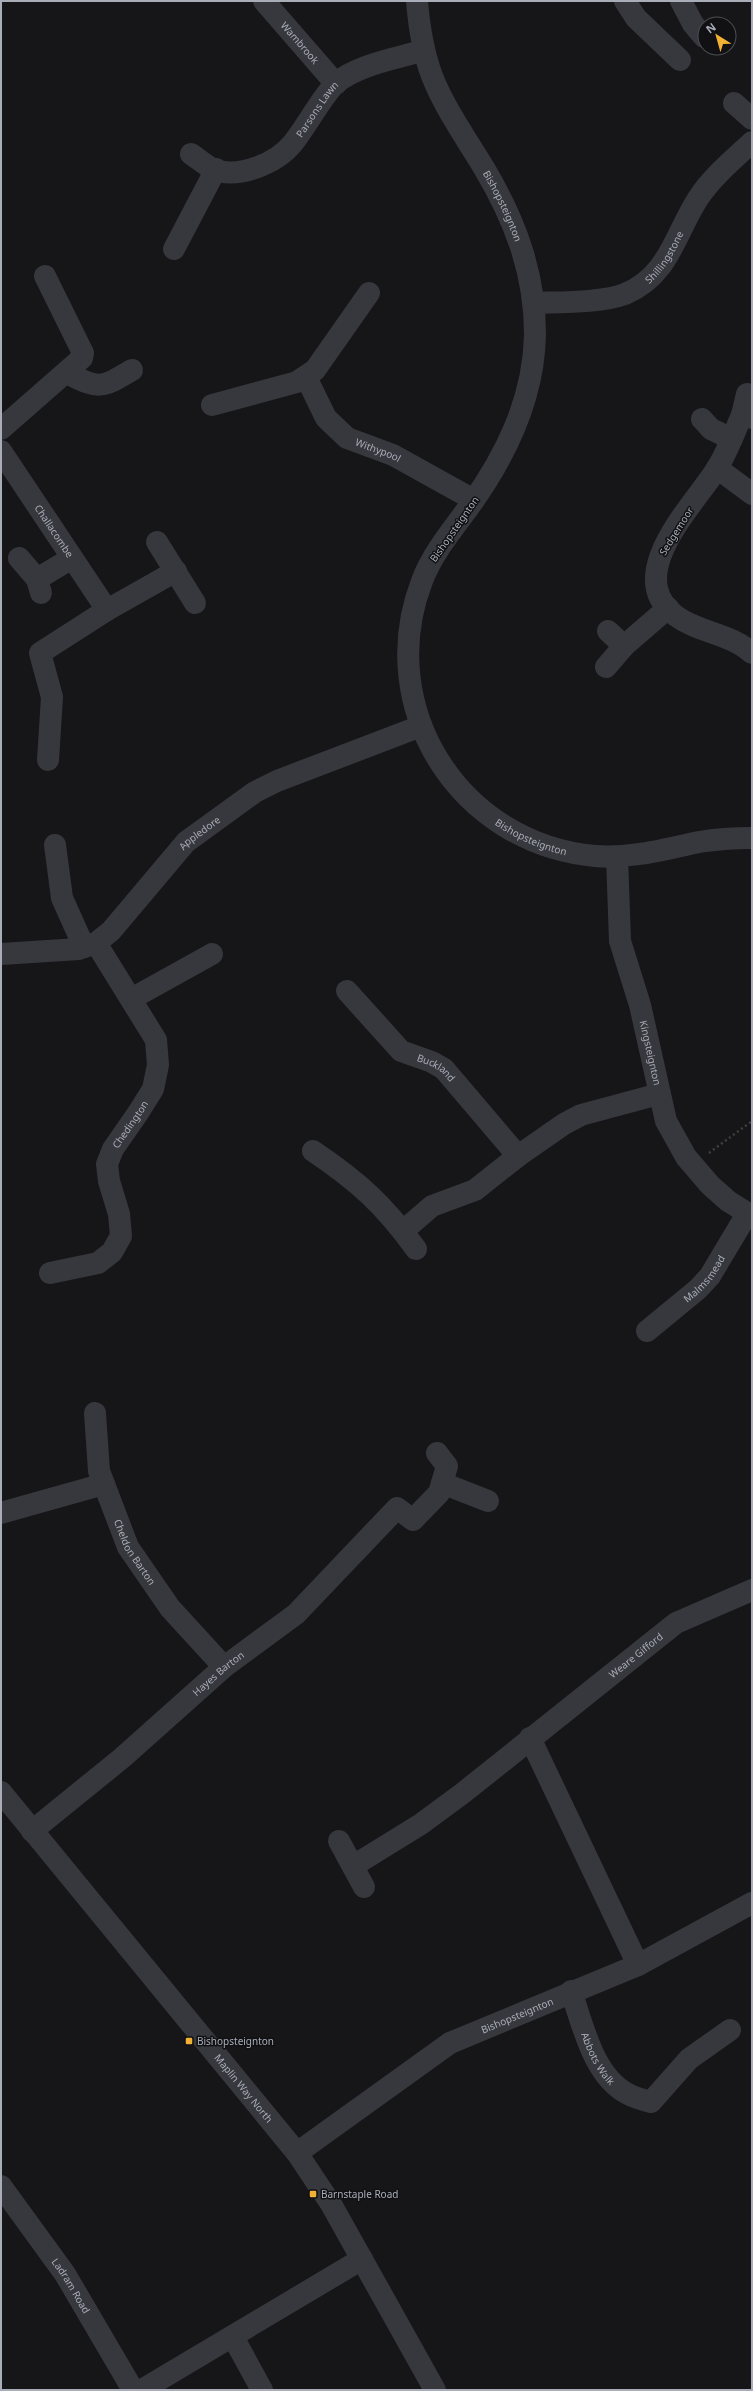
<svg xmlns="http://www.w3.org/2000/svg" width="753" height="2391" font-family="'Noto Sans',sans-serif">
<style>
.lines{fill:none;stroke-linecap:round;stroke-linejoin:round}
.path{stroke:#3d3f44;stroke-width:2.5;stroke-dasharray:2 3;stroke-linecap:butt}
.minor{stroke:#37383d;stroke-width:22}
.poi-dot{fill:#f2b134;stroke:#111113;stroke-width:1.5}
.labels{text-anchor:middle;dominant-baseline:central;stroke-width:3;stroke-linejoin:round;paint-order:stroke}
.street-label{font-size:10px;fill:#a8adb8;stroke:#111113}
.poi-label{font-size:10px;fill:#a8adb8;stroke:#111113;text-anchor:start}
</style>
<rect width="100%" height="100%" fill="#161618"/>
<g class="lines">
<path class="path" d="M709 1153 752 1121"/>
<g class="minor">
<path id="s1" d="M264 1 336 84"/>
<path id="s2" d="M417 1C419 26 423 52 432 76 445 109 466 138 484 168 515 220 535 273 535 334 534 399 506 456 469 507 452 530 432 554 422 581 373 708 460 844 595 856 630 859 665 849 699 842 717 839 734 838 752 838"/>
<path d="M625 1 636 18 680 60"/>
<path d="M681 1 693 24 704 37"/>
<path d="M734 103 752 119"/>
<path id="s3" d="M191 154C197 158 204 164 211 168 236 181 277 163 293 143 306 127 323 95 336 83 359 64 396 59 424 50"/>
<path d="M174 249 216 169"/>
<path id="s4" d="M534 303C560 302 601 303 625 294 670 275 675 233 699 197 713 176 734 159 752 142"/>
<path d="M67 373C99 390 102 388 132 370"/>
<path id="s5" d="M306 377 326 418 347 438 393 455 474 500"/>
<path d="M747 394 742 415 752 418"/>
<path d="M212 405 297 382 315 370 369 293"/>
<path d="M742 415C734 433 727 453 716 470 692 507 622 576 676 616 699 633 730 633 752 653"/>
<path d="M702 419 711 429 732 439"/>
<path d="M1 429 82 358 83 353 45 276"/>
<path id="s6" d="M1 451 107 610"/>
<path d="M717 468 752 494"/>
<path d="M157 542 195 603"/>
<path d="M19 558 37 579 41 593"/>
<path d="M37 579 72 558"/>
<path d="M608 631 624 646"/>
<path d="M606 667 624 646 668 608"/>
<path d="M48 760 52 697 40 653 107 610 176 571"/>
<path d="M55 845 62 898 84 947"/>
<path id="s7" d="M617 857 620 941 640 1005 666 1121 686 1157 710 1185 728 1201 752 1216"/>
<path id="s8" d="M1 954 79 949 96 943 111 931 186 842 255 792 277 781 421 726"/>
<path id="s9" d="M347 991 401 1051 432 1062 444 1069 518 1156"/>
<path d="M131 999 212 954"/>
<path d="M313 1151C359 1182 384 1205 416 1249"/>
<path d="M403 1231 432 1206 475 1190 518 1156 564 1124 581 1115 659 1094"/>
<path id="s10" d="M50 1273 98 1263 112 1252 121 1236 119 1214 109 1181 107 1164 113 1149 138 1113 153 1089 158 1065 156 1040 96 943"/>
<path id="s11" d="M647 1331 698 1289 710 1276 747 1214"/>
<path id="s12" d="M95 1413 99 1471 128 1547 170 1608 224 1667"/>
<path d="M442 1483 488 1501"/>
<path d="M1 1513 104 1484"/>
<path d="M530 1738 638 1965"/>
<path id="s13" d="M1 1792 297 2153 331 2204 435 2390"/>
<path id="s14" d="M32 1831 122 1758 224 1667 296 1614 397 1508 413 1520 439 1493 447 1466 437 1453"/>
<path d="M339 1841 364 1887"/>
<path id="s15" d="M353 1866 421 1824 463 1793 676 1623 752 1590"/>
<path id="s16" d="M571 1991C583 2025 593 2076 628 2094 635 2098 643 2100 651 2102L689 2059 730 2030"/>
<path id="s17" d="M297 2153 450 2043 638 1965 752 1903"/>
<path id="s18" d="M1 2186 65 2274 133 2390"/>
<path d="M233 2337 262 2390"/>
<path d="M142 2390 362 2259"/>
</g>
</g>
<g class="poi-dot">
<rect x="185" y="2037" width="8" height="8" rx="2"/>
<rect x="309" y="2190" width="8" height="8" rx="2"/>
</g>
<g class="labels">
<g class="street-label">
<text stroke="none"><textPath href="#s1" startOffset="55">Wambrook</textPath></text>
<text stroke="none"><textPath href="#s3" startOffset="157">Parsons Lawn</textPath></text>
<text stroke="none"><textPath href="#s2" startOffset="225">Bishopsteignton</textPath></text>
<text stroke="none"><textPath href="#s4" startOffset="147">Shillingstone</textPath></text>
<text stroke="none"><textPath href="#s5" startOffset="108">Withypool</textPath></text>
<text transform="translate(454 529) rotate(-55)">Bishopsteignton</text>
<text stroke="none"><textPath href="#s6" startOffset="96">Challacombe</textPath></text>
<text transform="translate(676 531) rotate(-58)">Sedgemoor</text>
<text stroke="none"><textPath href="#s8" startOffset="248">Appledore</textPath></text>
<text stroke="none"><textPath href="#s2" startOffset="944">Bishopsteignton</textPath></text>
<text stroke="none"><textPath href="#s7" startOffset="200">Kingsteignton</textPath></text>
<text stroke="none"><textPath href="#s9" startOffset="120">Buckland</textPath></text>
<text stroke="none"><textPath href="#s10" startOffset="205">Chedington</textPath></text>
<text stroke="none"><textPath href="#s11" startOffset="78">Malmsmead</textPath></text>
<text stroke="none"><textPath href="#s12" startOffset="147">Cheldon Barton</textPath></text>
<text stroke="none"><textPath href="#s15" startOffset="353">Weare Gifford</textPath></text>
<text stroke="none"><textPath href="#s14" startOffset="244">Hayes Barton</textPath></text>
<text stroke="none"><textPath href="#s17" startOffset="261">Bishopsteignton</textPath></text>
<text stroke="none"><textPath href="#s16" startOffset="73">Abbots Walk</textPath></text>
<text stroke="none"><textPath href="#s13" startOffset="383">Maplin Way North</textPath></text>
<text stroke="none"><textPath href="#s18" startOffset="122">Ladram Road</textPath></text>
</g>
<g class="poi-label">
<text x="197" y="2041">Bishopsteignton</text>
<text x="321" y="2194">Barnstaple Road</text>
</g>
</g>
<rect width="753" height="2391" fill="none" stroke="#a8adb8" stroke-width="4"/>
<g transform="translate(717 36) rotate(323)"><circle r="19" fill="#111113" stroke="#4d4f55"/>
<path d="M0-3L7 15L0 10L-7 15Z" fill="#f2b134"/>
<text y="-6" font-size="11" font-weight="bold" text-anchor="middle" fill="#a8adb8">N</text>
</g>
</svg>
